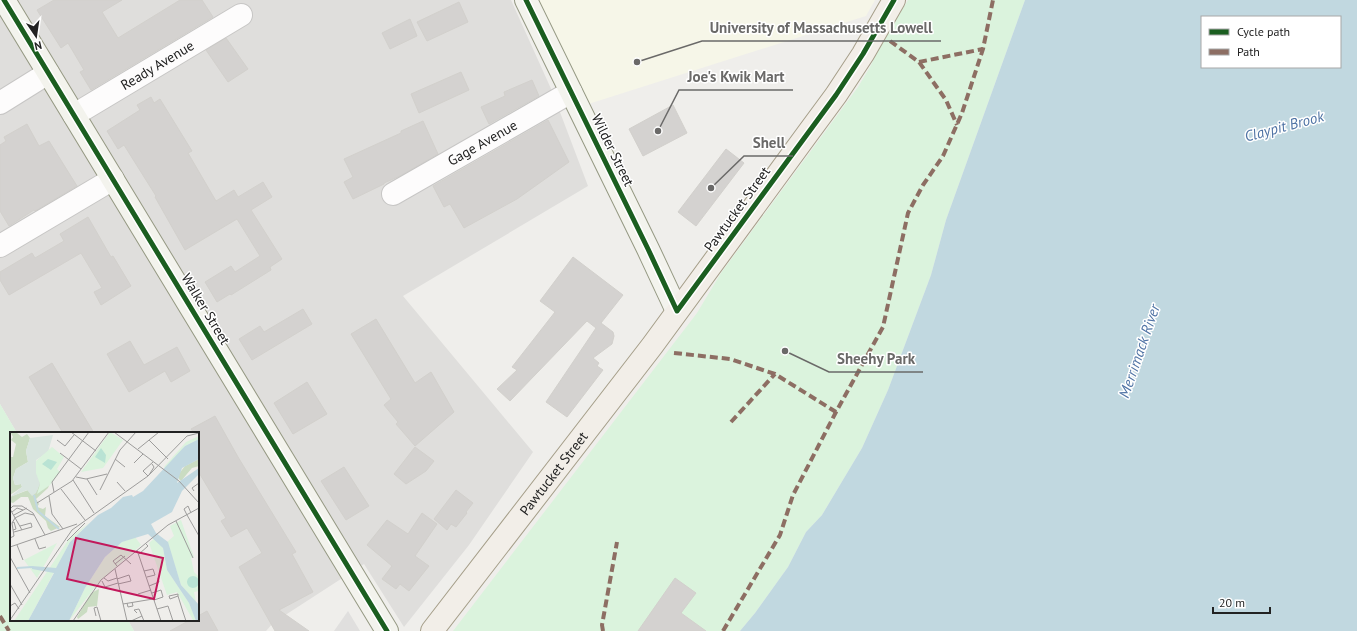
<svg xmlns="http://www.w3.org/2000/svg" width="1357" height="631" font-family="'PT Sans',sans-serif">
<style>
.residential{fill:#dfdedc}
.education{fill:#f6f6e8}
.park{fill:#dbf3dd}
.parking{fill:#e0dfde}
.water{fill:#c1d8e0;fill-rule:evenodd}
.building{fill:#d4d2d0;stroke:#d2d0cc}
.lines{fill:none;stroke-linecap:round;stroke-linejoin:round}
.street-casing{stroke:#c7c6c5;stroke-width:24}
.secondary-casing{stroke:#959983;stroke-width:24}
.primary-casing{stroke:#a59e89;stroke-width:24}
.street{stroke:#fdfcfc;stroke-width:22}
.secondary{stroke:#f3f3ed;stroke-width:22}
.primary{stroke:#f2eee8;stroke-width:22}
.quiet{stroke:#8d6e63;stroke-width:4;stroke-dasharray:8 4;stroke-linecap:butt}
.cycleway-casing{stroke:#fff;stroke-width:8}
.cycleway{stroke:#1b5e20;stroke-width:5}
.labels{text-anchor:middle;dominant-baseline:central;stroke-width:3;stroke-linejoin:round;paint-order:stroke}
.street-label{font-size:14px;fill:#222;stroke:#fff}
.water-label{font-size:15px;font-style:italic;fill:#5074a5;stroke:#fff}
.inset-river{fill:none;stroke:#c1d8e0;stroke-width:2}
.inset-road{fill:none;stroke:#9d9c9b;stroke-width:1}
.view{fill:#c2185b;fill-opacity:0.15;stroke:#c2185b;stroke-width:2}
.inset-edge{fill:none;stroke:#222;stroke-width:2}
.leader{fill:none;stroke:#6a6968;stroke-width:1.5}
.callout-dot{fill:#6a6968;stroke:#fff;stroke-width:1.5}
.callout-label{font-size:15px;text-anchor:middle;font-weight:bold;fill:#6a6968;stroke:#fff;stroke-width:3;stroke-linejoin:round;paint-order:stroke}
</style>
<rect width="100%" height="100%" fill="#efeeeb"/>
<path class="residential" d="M0 0H511L552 91 588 186 403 296 533 452 469 545 404 627 364 564 273 623 266 631H134L128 620H198V433H17L0 404Z"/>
<path class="education" d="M516 0H875L866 16 579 107Z"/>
<g class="park">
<path d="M908 0H1025L946 220 931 275 888 390 862 448 822 515 806 532 788 567 755 613 740 631H453L697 313 721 273 858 87 870 67 881 45Z"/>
<path d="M0 404 17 433H11V620H128L134 631H0Z"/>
</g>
<path class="parking" d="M348 611 360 631H334Z"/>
<path class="water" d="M1025 0H1357V631H740L755 613 788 567 806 532 822 515 862 448 888 390 931 275 946 220ZM1202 17H1340V67H1202Z"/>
<g class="building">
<path d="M54 0H122L102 12 118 38 180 0H202L213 17 91 90 80 72 84 70 68 43 61 48 37 10Z"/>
<path d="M459 2 468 22 427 41 417 22Z"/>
<path d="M410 19 417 36 390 49 382 33Z"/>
<path d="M226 38 248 69 228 82 206 50Z"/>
<path d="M461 72 469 90 419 113 411 94Z"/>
<path d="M532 80 539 96 489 124 481 107 505 96 504 92Z"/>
<path d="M151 97 154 103 160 99 192 151 188 153 216 201 234 190 238 197 263 182 272 197 251 210 282 259 270 267 271 270 231 295 230 294 217 302 205 282 231 266 235 272 260 256 237 219 185 250 155 197 156 196 124 145 118 149 107 131 140 110 137 105Z"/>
<path d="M673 105 687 133 643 156 629 129Z"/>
<path d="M548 120 569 162 517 199 464 228 450 204 444 207 433 186Z"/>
<path d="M423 121 438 154 400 176 384 183V184L353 199 344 182 353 177 344 159 401 133V131Z"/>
<path d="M27 124 39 146 49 141 77 186 35 211 34 210 9 226 0 211V145L6 141 4 137Z"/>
<path d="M726 149 744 163 696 226 678 212Z"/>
<path d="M88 217 111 257 113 256 131 286 101 305 94 292 102 288 81 253 9 295 0 280V272L32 253 35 258 64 241 60 234Z"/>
<path d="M573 257 623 295 601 323 613 332 614 336 612 344 593 358 599 363 597 366 603 370 567 417 546 402 596 328 587 321 510 401 497 389 517 370 512 367 555 312 540 301Z"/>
<path d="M303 309 312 324 252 360 239 339 260 326 264 332Z"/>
<path d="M376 319 415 383 431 372 454 412 415 446 396 424 398 422 384 405 391 399 351 334Z"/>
<path d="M130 341 144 365 177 347 190 371 171 382 165 371 129 392 107 354Z"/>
<path d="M52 363 94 433H63L29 377Z"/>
<path d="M307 382 327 414 293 434 274 403Z"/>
<path d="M215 416 238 457 296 552 292 554 313 592 279 610 309 631H275L239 567 262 553 247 528 231 537 221 521 226 518 198 471V433H194L191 429Z"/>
<path d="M415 447 434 461 426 471 406 484 394 474Z"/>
<path d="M344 467 369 506 346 520 321 481Z"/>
<path d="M456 490 473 503 466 512 467 513 456 527 451 524 447 530 434 519Z"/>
<path d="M422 513 437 524 415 556 429 566 409 591 400 584 396 589 382 579 392 566 367 545 387 520 408 534Z"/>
<path d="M675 578 696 593 681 613 706 631H638Z"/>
<path d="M207 611 218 631H170L190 620H198V616Z"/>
</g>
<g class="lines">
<defs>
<g id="street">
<path d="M0 103 48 73"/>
<path id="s1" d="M74 115 241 15"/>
<path id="s2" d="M393 194 571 92"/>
<path d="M0 246 113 179"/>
</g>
<g id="secondary">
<path d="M4 0 387 631"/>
<path d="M526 0 648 249 677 311"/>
</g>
<g id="primary">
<path id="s3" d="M432 631 652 346 808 133 836 95 863 54 894 0"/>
</g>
</defs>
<use href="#street" class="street-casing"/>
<use href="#secondary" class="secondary-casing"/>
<use href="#primary" class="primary-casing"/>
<use href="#street" class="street"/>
<use href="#secondary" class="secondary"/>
<use href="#primary" class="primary"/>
<g class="quiet">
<path d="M890 41 919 62 946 100 957 125"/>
<path d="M919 62 983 49"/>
<path d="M674 353 730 359 775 374 836 412"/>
<path d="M731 422 775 374"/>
<path d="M0 616 9 631"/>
<path d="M603 631 602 625 617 542"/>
<path d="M723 631 780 535 793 495 836 412 883 327 908 213 923 185 943 156 962 113 983 49 993 0"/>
</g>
<defs>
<g id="cycleway">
<path d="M4 0 387 631"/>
<path d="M526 0 648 249 677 311 836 95 863 54 894 0"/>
</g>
</defs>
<use href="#cycleway" class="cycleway-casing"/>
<use href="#cycleway" class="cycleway"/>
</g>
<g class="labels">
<g class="street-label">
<text stroke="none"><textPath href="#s1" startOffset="97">Ready Avenue</textPath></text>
<text stroke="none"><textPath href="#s2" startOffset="103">Gage Avenue</textPath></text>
<text transform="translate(613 150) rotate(64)">Wilder Street</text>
<text transform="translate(737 209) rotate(-54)">Pawtucket Street</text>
<text transform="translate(206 309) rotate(59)">Walker Street</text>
<text stroke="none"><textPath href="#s3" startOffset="199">Pawtucket Street</textPath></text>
</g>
<g class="water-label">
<text transform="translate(1284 126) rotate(-15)">Claypit Brook</text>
<text transform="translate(1139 351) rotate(-71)">Merrimack River</text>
</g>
</g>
<g transform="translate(10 432)">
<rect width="189" height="189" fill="#efeeeb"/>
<path d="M1 1H7L12 5 17 2 20 6 16 19 18 30 6 37 3 46 5 53 11 52 12 55 0 63V25H3L6 12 1 8 3 5ZM189 27V34L182 36 171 49 169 47 168 43 175 34ZM26 41 42 46 38 56 26 67 29 72 27 75 33 77 36 75 35 84 50 95 41 99 38 96 36 89 23 77 18 65H11L3 71 0 70V65L18 58 21 62 28 57ZM89 157 87 174 78 175 77 180 68 187 67 185 81 161Z" fill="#cadcc2"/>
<path d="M43 3 38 20 26 28 30 52 26 61 22 64 17 58 0 65 12 55 11 52 5 53 3 46 6 37 18 30 16 19 20 6Z" fill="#d9e5df"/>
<path d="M100 0 113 8 93 36 71 40ZM189 4V7L175 14 156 37 154 35 176 10ZM42 15 54 25 47 37 50 40 40 53 27 62 30 52 26 41V29ZM171 88 184 125 181 126 184 140 189 145V159L184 160 186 170 171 153 157 110 164 104 160 94ZM80 90 60 110 18 189H4L59 107ZM125 105 131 113 89 150 59 189 75 156 95 125 112 110ZM145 106 153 116 157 138 179 171 186 188H183L167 160 157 163 139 111ZM47 111 27 146 14 128Z" fill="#dbf3dd"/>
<path d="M91 16 96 23 95 31 85 25ZM38 27 47 30 41 38 32 32ZM177 150a6 6 0 1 1 12 0a6 6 0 1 1-12 0Z" fill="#b9e3d4"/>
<path d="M189 7V27L172 36 167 51 189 36V42L172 59 162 80 141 92 146 101 158 110 171 153 189 173V189H186L179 171 157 138 153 116 138 102 112 110 95 125 75 156 59 189H18L44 141 22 137V134L46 136 60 110 88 83 101 76 113 65 122 63 123 65 133 59 175 14Z" fill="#c1d8e0"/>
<path class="inset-river" d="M24 63 28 79 49 97M7 136 22 135"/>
<path class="inset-road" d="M61 0 86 19M104 0 169 49 189 71M47 8 55 14 64 3M139 8 158 27M128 17 149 0M50 21 71 37M105 27 115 35M124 31 133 22M139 43 144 35 142 32M138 44 133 39 143 30M66 45 76 47 97 42M77 47 87 63M63 48 84 81M107 50 115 59M51 57 75 88M90 58 110 18 126 0M184 59 182 56 189 51M44 60 42 50 79 0M39 64 42 82 53 97M27 71 62 49 99 0M2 80 7 76 13 78M4 83 17 76M177 83 189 104M177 83 174 77 178 74 181 81M166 89 183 126M2 91 4 90 6 97 3 98M10 94 21 91 22 95M12 98 0 77 3 74H12L23 81 35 103M4 100 22 95M0 106 4 104 2 91 5 86 15 81 24 83M25 107 29 117 36 115M57 109 75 91M7 113 13 128M0 115 67 92M127 118 151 189M129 122 138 114 136 112M0 125 20 161M105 132 115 124M107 134 103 129 111 123 121 132M105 137 117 189M134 139 143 137 145 143 137 145M94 146 98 149 107 146M107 147 119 143 121 149M92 149 95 155 108 151M0 152 12 173M108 152 121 149M139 154 149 150 148 146M142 161 151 158 153 165 144 168M128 162 141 158M168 164 160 167 159 164 168 162V164L173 180 176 189M117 171 118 175 123 174 122 170M113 172 143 167M0 174 5 171 9 177M147 177 158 174 163 189M127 181 124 178 129 177 134 189M86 184 84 176 87 175 91 189M0 188 62 98 138 44 177 4 189 1M63 189 91 148 158 93 189 76M121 189 132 184"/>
<path class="view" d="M66 106 153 126 144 167 57 147Z"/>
<rect width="189" height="189" class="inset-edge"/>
</g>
<path class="leader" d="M637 62L702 41H941M658 131L679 90H793M711 188L744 156H793M785 351L829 372H923"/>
<g class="callout-dot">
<circle cx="637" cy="62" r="4"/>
<circle cx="658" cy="131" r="4"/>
<circle cx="711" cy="188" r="4"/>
<circle cx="785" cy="351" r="4"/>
</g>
<g class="callout-label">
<text x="821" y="33">University of Massachusetts Lowell</text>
<text x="736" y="82">Joe's Kwik Mart</text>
<text x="769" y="148">Shell</text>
<text x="876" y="364">Sheehy Park</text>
</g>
<rect x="1201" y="16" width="140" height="52" fill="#ffffff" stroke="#a7a7a7"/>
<rect x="1209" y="29" width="20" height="6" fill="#1b5e20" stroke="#a7a7a7"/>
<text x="1237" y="36" font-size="12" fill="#222222">Cycle path</text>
<rect x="1209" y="49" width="20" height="6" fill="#8d6e63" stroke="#a7a7a7"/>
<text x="1237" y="56" font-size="12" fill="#222222">Path</text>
<g transform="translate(36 36) rotate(167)" stroke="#ffffff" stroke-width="3" paint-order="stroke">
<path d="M0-3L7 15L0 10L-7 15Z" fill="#222222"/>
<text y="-6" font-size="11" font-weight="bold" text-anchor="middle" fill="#222222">N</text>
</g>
<path d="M1213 607v6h57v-6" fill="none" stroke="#222222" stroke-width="2"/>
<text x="1219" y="607" font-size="12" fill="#222222" stroke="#ffffff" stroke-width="3" paint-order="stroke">20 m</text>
</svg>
